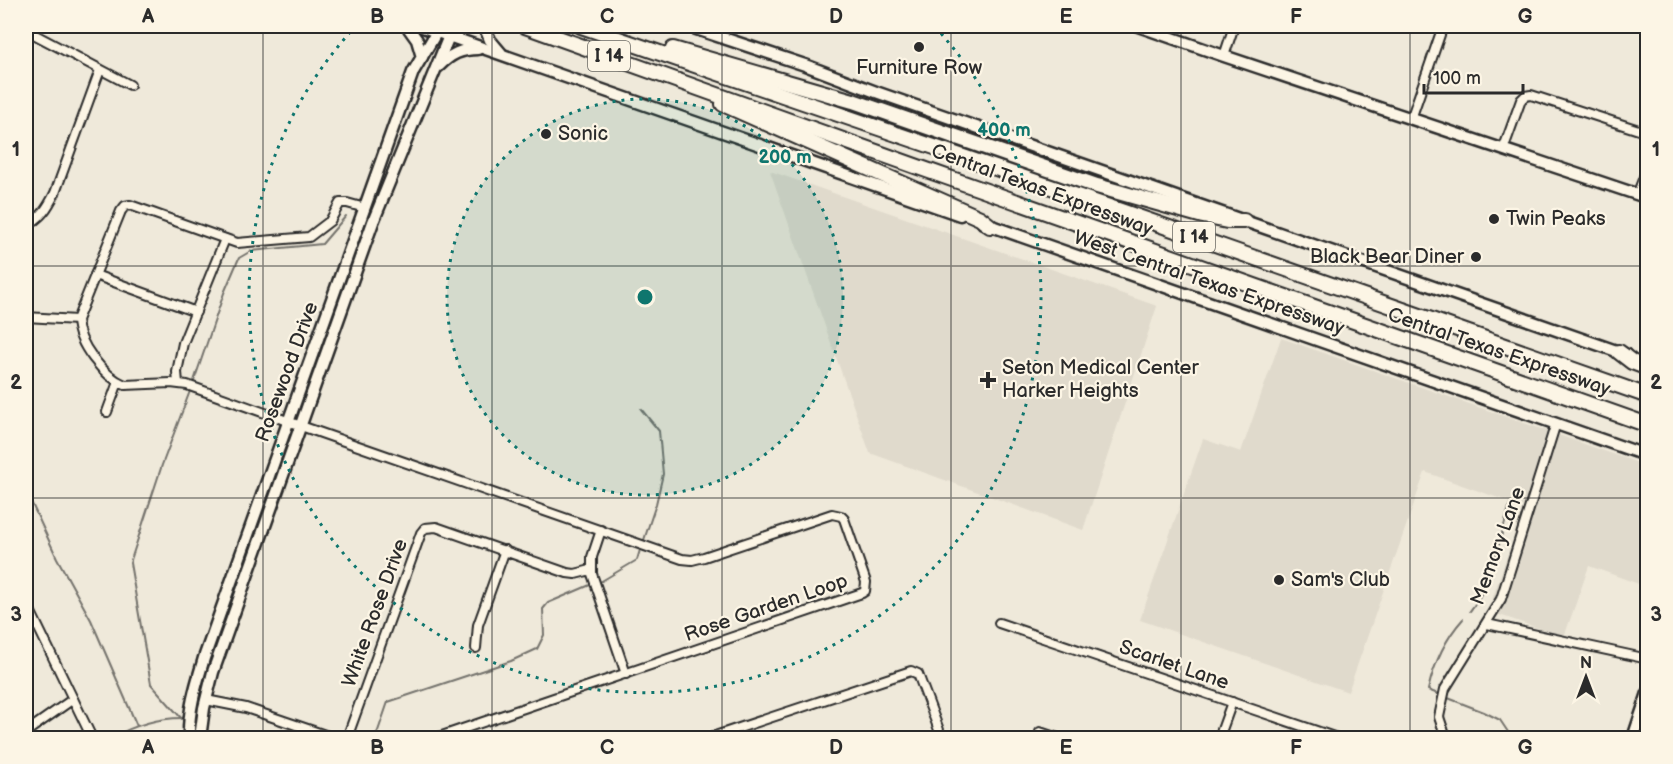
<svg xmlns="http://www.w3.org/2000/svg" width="1673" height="764" font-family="'Balsamiq Sans',sans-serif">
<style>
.built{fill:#e0dacc}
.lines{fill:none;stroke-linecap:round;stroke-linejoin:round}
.stream{stroke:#75736d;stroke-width:2}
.street-casing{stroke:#2b2b2b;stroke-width:12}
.secondary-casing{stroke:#2b2b2b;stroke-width:15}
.highway-casing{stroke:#2b2b2b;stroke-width:18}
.street{stroke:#fcf5e5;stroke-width:8}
.secondary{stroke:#fcf5e5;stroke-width:10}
.highway{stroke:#fcf5e5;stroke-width:14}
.grid{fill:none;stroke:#2b2b2b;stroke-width:1.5;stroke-opacity:0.55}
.ring{fill:none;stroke:#0f766e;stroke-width:3;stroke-dasharray:3 6}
.poi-dot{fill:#2b2b2b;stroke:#fcf5e5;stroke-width:2}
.labels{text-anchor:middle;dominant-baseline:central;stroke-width:4.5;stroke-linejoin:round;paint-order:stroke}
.shield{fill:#fcf5e5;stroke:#6a6863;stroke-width:1.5}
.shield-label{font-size:18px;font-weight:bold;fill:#2b2b2b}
.poi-label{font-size:20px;fill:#2b2b2b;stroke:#fcf5e5;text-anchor:start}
.street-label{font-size:20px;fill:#2b2b2b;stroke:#fcf5e5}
.centre{fill:#0f766e;stroke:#fcf5e5;stroke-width:3}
.ring-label{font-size:18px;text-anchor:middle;font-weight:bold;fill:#0f766e;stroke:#fcf5e5;stroke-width:4.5;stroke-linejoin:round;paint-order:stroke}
.neatline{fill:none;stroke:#2b2b2b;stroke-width:2}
.grid-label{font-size:20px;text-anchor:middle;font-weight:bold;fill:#2b2b2b}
</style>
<rect width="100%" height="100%" fill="#efe9da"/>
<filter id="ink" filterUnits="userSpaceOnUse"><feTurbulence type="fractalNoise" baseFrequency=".0167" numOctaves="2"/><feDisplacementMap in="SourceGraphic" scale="12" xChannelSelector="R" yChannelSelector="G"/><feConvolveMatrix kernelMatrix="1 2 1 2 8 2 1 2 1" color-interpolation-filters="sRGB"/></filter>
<g filter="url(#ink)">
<g class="built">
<path d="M770 171 1157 306 1083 530 870 453Z"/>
<path d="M1281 338 1647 466V587L1589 566 1564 637 1488 611 1524 507 1425 472 1348 692 1140 620 1203 439 1241 452Z"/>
</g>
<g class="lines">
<g class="stream">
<path d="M194 381 224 293 239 258 251 251 322 244 346 216"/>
<path d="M641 409 659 431 663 474 656 504 644 540"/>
<path d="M26 491 57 558 91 620 137 726"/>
<path d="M600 582 637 560 640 550"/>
<path d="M1470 611C1491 586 1501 535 1510 504"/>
<path d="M1438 694 1428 690C1434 664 1445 639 1463 619"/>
<path d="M1448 698 1484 712 1500 720 1512 738"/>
<path d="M182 719 151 684 130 563 162 465 190 391"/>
<path d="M111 738C133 726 156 718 182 718"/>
<path d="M374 738 378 731 388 702 511 661 537 649 544 635 543 609 548 603 590 585"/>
<path d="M1529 738 1539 735 1560 738"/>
</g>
<defs>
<g id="street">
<path d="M26 30 130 85"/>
<path d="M1224 56 1234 26"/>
<path d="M1411 119 1443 26"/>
<path d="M1503 150 1521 100 1525 96 1531 95 1648 133"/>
<path d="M1637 195 1648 167"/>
<path d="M365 208 347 203H340L330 221 309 237 237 243 130 205 125 206 121 211 77 320C78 344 103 376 125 385L171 383 187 385 301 426 682 559 692 560 704 557 832 514 841 516 844 519 866 582 865 591 862 593 436 738"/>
<path d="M26 225C41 219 48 207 55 193L100 70"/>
<path d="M95 275 196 312"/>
<path d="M26 317 77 320"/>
<path d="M178 383 177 372 183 343 225 239"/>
<path d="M107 412 118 382"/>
<path d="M601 530 592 557V574L626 674"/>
<path d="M26 602 92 738"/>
<path d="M999 623 1337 738"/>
<path d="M1487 624 1648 659"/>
<path d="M476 648 478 625 505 550"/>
<path d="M206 700 246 708 334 738"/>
<path d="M26 732 73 699"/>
<path d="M1040 732 1058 738"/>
<path d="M347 738 421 533 425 528 436 527 567 573 575 574 591 570"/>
<path d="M709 738 911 671 918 674 942 738"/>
<path d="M1219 738 1232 702"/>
<path d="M1446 738 1439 717 1445 689 1501 599 1556 423"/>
</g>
<g id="secondary">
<path d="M407 26 417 40 422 57"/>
<path d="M420 26 960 215"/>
<path d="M484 26 490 40 501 53"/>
<path d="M687 26 805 65 876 92 1625 354"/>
<path d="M1138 26 1224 56 1648 198"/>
<path d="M439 66C451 54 461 49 478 49"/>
<path d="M983 223 1648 456"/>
<path d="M189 738C188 710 196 685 204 658L413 72 439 28"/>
<path d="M200 738 204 708 213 672 373 222 449 36 455 26"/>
<path d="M1633 738 1648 693"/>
</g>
<g id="highway">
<path d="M525 26C899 160 1272 295 1648 425"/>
<path d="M581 26 1124 212 1648 396"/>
<path d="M673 49 853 101 1097 186 1203 216 1227 221H1244"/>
<path d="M723 104 980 218 990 226"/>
<path d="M1619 352 1632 362 1648 368"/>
</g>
</defs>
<use href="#street" class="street-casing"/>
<use href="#secondary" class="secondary-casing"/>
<use href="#highway" class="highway-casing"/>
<use href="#street" class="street"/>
<use href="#secondary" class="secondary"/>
<use href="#highway" class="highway"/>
</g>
</g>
<path class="grid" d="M263 26V738M492 26V738M722 26V738M951 26V738M1181 26V738M1410 26V738M26 266H1648M26 498H1648"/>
<circle cx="645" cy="297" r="198" fill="#0f766e" fill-opacity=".12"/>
<g class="ring">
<circle cx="645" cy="297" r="198"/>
<path d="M935 27A396 396 0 1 1 355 27"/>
</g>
<g class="poi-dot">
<circle cx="919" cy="47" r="6"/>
<circle cx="546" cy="134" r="6"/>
<circle cx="1494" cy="219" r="6"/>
<circle cx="1476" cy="257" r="6"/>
<path d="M985 371h6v6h6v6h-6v6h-6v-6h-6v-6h6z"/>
<circle cx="1279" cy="580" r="6"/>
</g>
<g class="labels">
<g class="shield">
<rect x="588" y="41" width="42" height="30" rx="4.5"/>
<rect x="1173" y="222" width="42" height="30" rx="4.5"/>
</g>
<g class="shield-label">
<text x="609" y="56">I 14</text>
<text x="1194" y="237">I 14</text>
</g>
<g class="poi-label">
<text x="919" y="68" text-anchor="middle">Furniture Row</text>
<text x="558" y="134">Sonic</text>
<text x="1506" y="219">Twin Peaks</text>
<text x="1464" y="257" text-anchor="end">Black Bear Diner</text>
<text x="1002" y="368">Seton Medical Center<tspan x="1002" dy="23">Harker Heights</tspan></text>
<text x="1291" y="580">Sam's Club</text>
</g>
<g class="street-label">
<text transform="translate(1042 190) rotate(20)">Central Texas Expressway</text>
<text transform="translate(1209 283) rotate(19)">West Central Texas Expressway</text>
<text transform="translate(1499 352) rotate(19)">Central Texas Expressway</text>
<text transform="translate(287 372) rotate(-70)">Rosewood Drive</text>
<text transform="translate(1498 546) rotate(-70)">Memory Lane</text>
<text transform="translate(766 608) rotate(-19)">Rose Garden Loop</text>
<text transform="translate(375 613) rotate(-70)">White Rose Drive</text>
<text transform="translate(1174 665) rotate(19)">Scarlet Lane</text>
</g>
</g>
<circle cx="645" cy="297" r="9" class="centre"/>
<g class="ring-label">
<text x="1004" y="136">400 m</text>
<text x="785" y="163">200 m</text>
</g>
<rect width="1673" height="764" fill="none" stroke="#fcf5e5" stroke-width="66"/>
<g transform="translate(1586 677)" stroke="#fcf5e5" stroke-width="4.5" paint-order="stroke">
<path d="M0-4.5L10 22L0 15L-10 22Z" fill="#2b2b2b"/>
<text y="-9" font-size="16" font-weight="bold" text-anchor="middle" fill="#2b2b2b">N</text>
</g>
<path d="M1424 84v9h99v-9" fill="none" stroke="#2b2b2b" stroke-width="3"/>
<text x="1433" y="84" font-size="18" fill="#2b2b2b" stroke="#fcf5e5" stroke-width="4.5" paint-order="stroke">100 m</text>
<rect x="33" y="33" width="1607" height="698" class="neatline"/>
<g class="grid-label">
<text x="148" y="23">A</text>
<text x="377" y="23">B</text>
<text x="607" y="23">C</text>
<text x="836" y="23">D</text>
<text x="1066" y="23">E</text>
<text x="1296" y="23">F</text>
<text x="1525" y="23">G</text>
<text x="16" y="156">1</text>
<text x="1656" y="156">1</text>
<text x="16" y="389">2</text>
<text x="1656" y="389">2</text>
<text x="16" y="621">3</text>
<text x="1656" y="621">3</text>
<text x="148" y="754">A</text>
<text x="377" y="754">B</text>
<text x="607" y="754">C</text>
<text x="836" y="754">D</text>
<text x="1066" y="754">E</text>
<text x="1296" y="754">F</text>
<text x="1525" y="754">G</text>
</g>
</svg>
